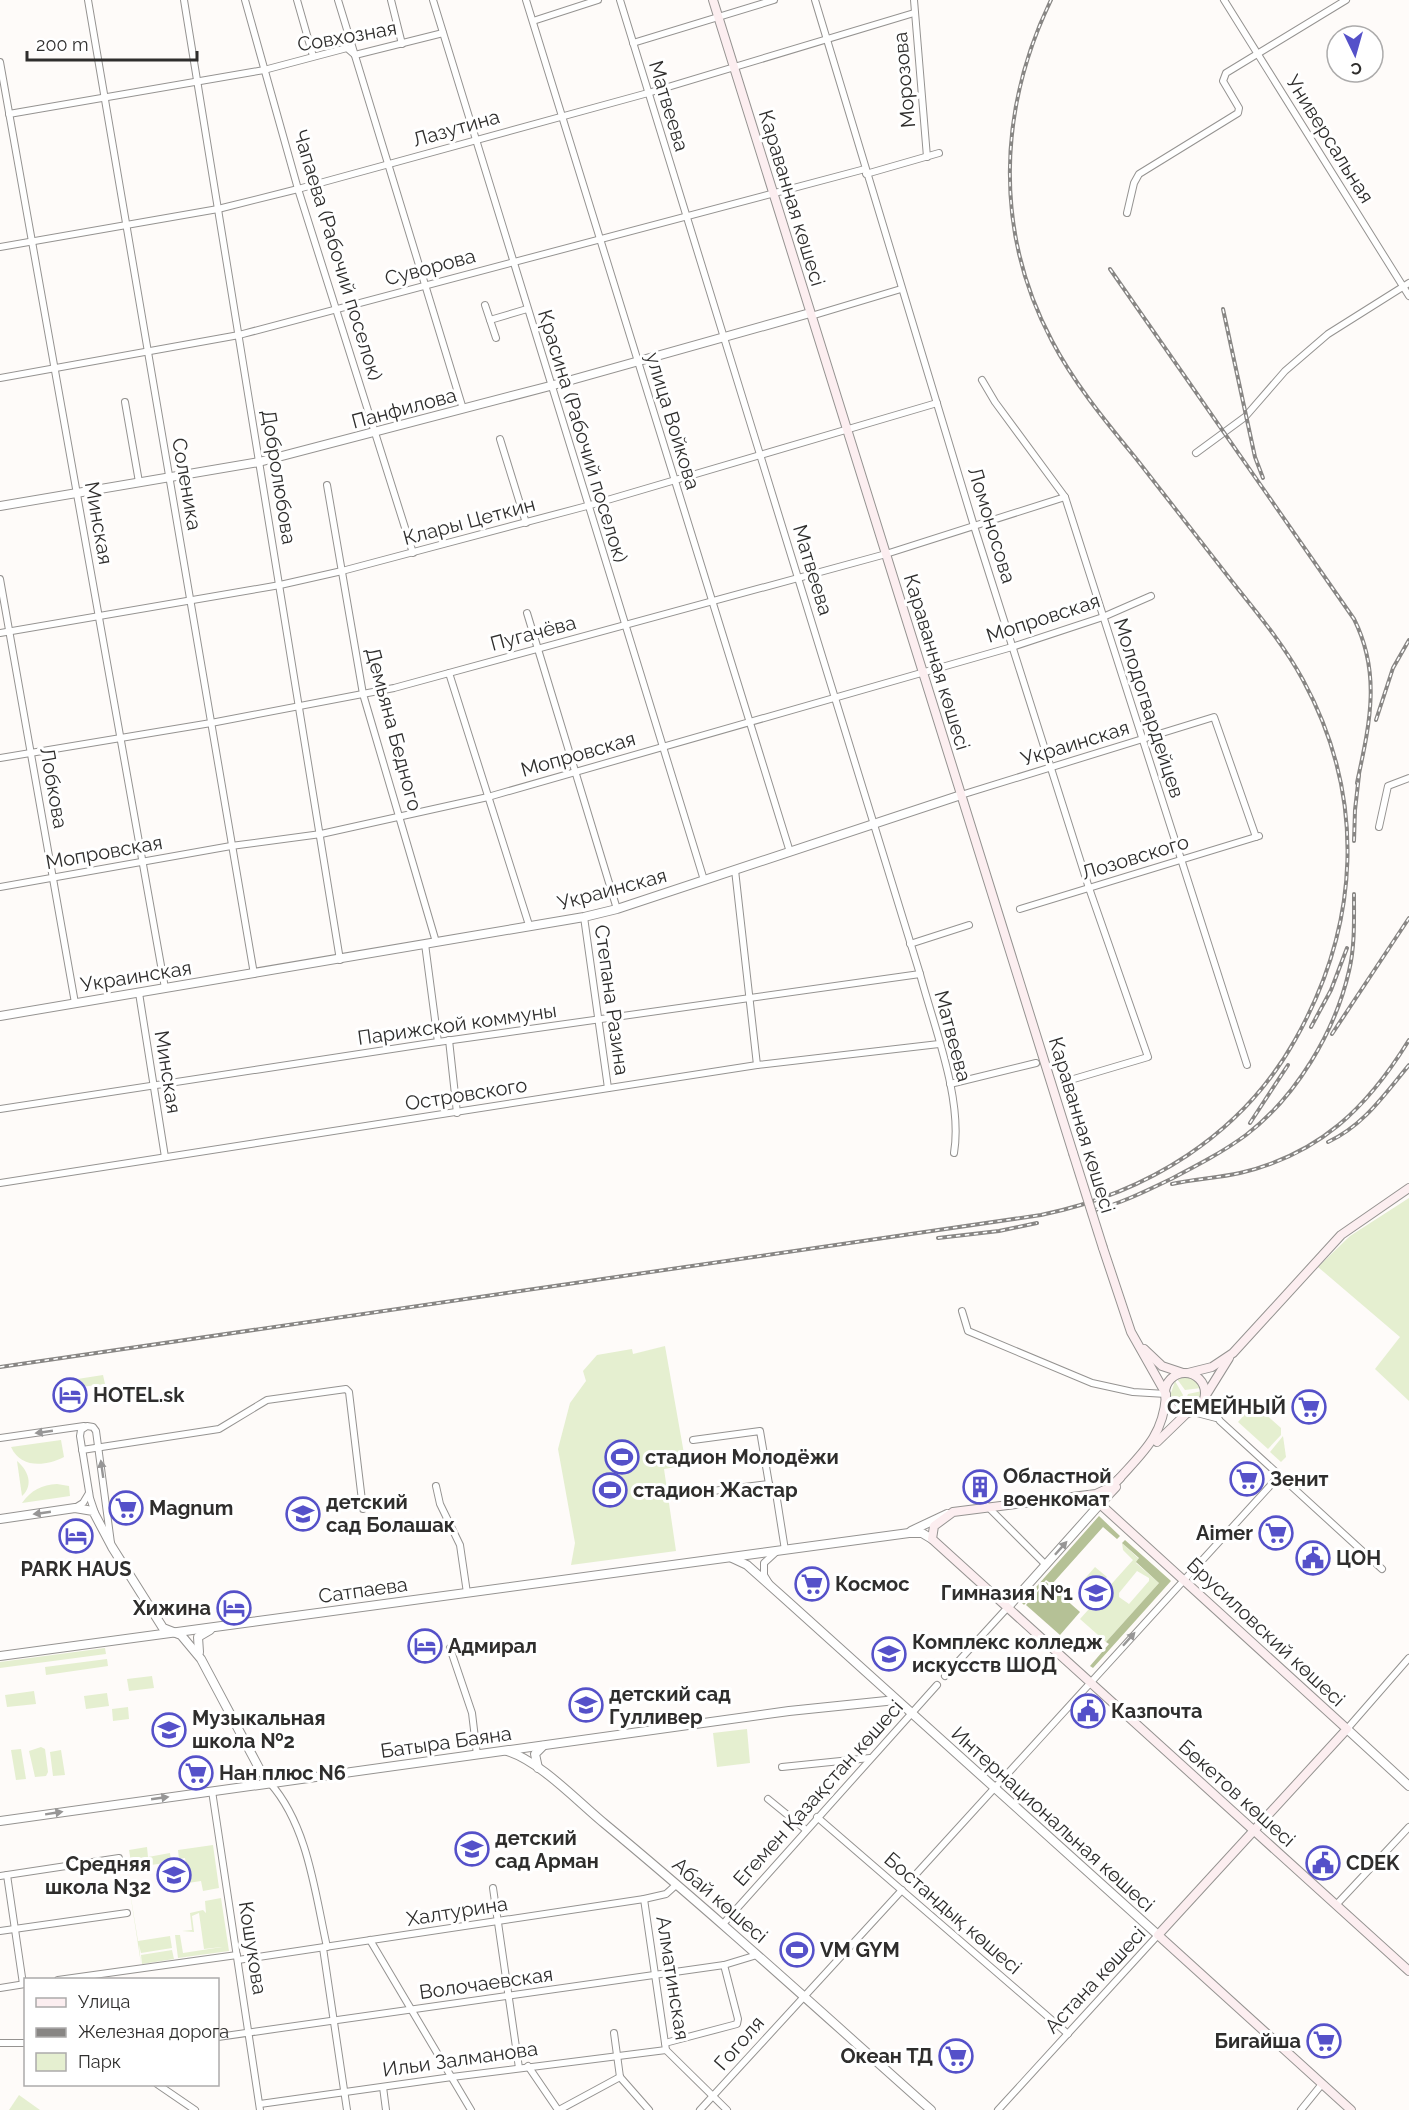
<svg xmlns="http://www.w3.org/2000/svg" width="1409" height="2110" font-family="Raleway,sans-serif">
<style>
.green{fill:#e5efd0;fill-rule:evenodd}
.forest{fill:#b5c196}
.lines{fill:none;stroke-linecap:round;stroke-linejoin:round}
.minor-casing{stroke:#959391;stroke-width:8}
.tertiary-casing{stroke:#959391;stroke-width:10}
.secondary-casing{stroke:#959391;stroke-width:10}
.minor{stroke:#fff;stroke-width:6}
.tertiary{stroke:#fff;stroke-width:8}
.secondary{stroke:#fceef0;stroke-width:8}
.rail-casing{stroke:#888684;stroke-width:4}
.rail{stroke:#fff;stroke-width:1.5;stroke-dasharray:4.5;stroke-linecap:butt}
.secondary-bridge-casing{stroke:#959391;stroke-width:10;stroke-linecap:butt}
.secondary-bridge{stroke:#fceef0;stroke-width:8}
.oneway{fill:#979696}
.labels{text-anchor:middle;dominant-baseline:central;stroke-width:6;stroke-linejoin:round;paint-order:stroke}
.street-label{font-size:20px;fill:#2f2e2d;stroke:#fff}
.poi-label{font-size:20px;font-weight:bold;fill:#2f2e2d;stroke:#fff;text-anchor:start}
</style>
<rect width="100%" height="100%" fill="#fefbf9"/>
<g class="green">
<path d="M1409 1198V1401L1375 1369 1400 1337 1318 1267 1350 1236Z"/>
<path d="M665 1346 686 1465 664 1469 676 1551 571 1565 575 1543 558 1449 570 1403 586 1381 583 1371 597 1355 632 1349 633 1354Z"/>
<path d="M103 1375 105 1384 73 1388 71 1380Z"/>
<path d="M1186 1377 1195 1380 1201 1388 1185 1390 1177 1379Z"/>
<path d="M1175 1381 1183 1395 1179 1408 1170 1396Z"/>
<path d="M1202 1391 1197 1405 1182 1409 1188 1394Z"/>
<path d="M1254 1404 1281 1428V1435L1268 1449 1238 1422Z"/>
<path d="M1283 1436 1286 1457 1281 1462 1270 1452Z"/>
<path d="M61 1440 64 1457C46 1466 21 1469 11 1447Z"/>
<path d="M17 1461C28 1470 34 1485 22 1496Z"/>
<path d="M57 1484 69 1486 70 1496 22 1503C31 1490 42 1485 57 1484Z"/>
<path d="M1122 1543 1139 1559 1136 1563 1159 1583 1106 1642 1080 1619 1133 1560 1123 1550ZM1137 1571 1149 1578V1581L1129 1604 1119 1597V1593Z"/>
<path d="M1095 1567 1107 1577 1093 1593 1081 1583Z"/>
<path d="M105 1648 106 1654 0 1668V1662Z"/>
<path d="M107 1659 108 1666 46 1675 45 1667Z"/>
<path d="M152 1676 154 1688 129 1691 127 1679Z"/>
<path d="M34 1691 36 1704 7 1707 5 1695Z"/>
<path d="M107 1693 109 1706 86 1709 84 1696Z"/>
<path d="M128 1707 129 1719 113 1721 112 1709Z"/>
<path d="M747 1729 750 1763 717 1767 713 1733Z"/>
<path d="M41 1747 45 1749 48 1772 46 1776 35 1777 29 1751Z"/>
<path d="M21 1749 26 1779 16 1780 11 1750Z"/>
<path d="M61 1750 65 1775 53 1776 50 1752Z"/>
<path d="M213 1845 219 1888 203 1891 201 1881 188 1883 185 1858 179 1859 178 1850Z"/>
<path d="M147 1847 148 1857 170 1853 171 1862 132 1868 129 1850Z"/>
<path d="M127 1873 138 1941 170 1936 172 1948 141 1953 139 1945 141 1964Z"/>
<path d="M221 1898 229 1951 178 1958 175 1935H180L183 1953 222 1947 204 1949 199 1913 192 1916 194 1932 182 1931 192 1930 190 1913 203 1910 206 1913 205 1901Z"/>
<path d="M172 1950 174 1959 142 1964 141 1955Z"/>
<path d="M19 2095 40 2110H9Z"/>
</g>
<g class="forest">
<path d="M1099 1516 1120 1536 1117 1539 1103 1527 1052 1584 1046 1580 1024 1605 1022 1603Z"/>
<path d="M1125 1540 1171 1581 1093 1668 1090 1666 1109 1644 1106 1642 1159 1583 1136 1562 1139 1558 1122 1543Z"/>
<path d="M1046 1582 1080 1612 1060 1635 1026 1605Z"/>
</g>
<g class="lines">
<defs>
<g id="minor">
<path d="M88 0 254 974"/>
<path d="M184 0 340 960"/>
<path d="M245 0 298 189 413 553"/>
<path d="M297 0 313 56"/>
<path d="M338 0 463 409"/>
<path d="M391 0 402 44"/>
<path d="M433 0 704 880"/>
<path d="M526 0 790 852"/>
<path d="M620 0 920 974C934 1027 963 1099 954 1153"/>
<path d="M815 0 974 526 1089 888 1148 1057 1067 1081"/>
<path d="M914 0 927 157"/>
<path d="M1224 0 1409 296"/>
<path d="M533 21 598 0"/>
<path d="M633 43 774 0"/>
<path d="M0 62 165 988"/>
<path d="M9 114 264 70 347 48 355 55 443 33"/>
<path d="M866 174 939 153"/>
<path d="M1127 213 1134 183 1139 174 1238 113 1239 108 1223 81 1226 73 1346 0"/>
<path d="M0 247 218 209 298 189 648 93 914 13"/>
<path d="M485 305 490 320"/>
<path d="M811 316 901 289"/>
<path d="M496 338 490 320 527 309"/>
<path d="M0 378 239 335 865 169"/>
<path d="M982 380 995 402 1065 497 1247 1065"/>
<path d="M125 402 139 482"/>
<path d="M500 439 526 523"/>
<path d="M1196 453 1245 417 1285 371 1328 334 1409 283"/>
<path d="M327 485 363 694 436 942"/>
<path d="M0 579 75 1003"/>
<path d="M527 613 617 909"/>
<path d="M0 633 280 585 342 571 587 506 937 403"/>
<path d="M449 673 529 925"/>
<path d="M0 758 211 723 394 688 886 554 1065 497"/>
<path d="M961 795 1214 717 1256 837"/>
<path d="M1379 827 1388 786 1409 778"/>
<path d="M735 870 757 1065"/>
<path d="M0 887 231 846 321 834 488 797 1012 647 1103 617 1151 596"/>
<path d="M1020 909 1259 836"/>
<path d="M584 917 608 1088"/>
<path d="M425 944 438 1042"/>
<path d="M910 944 969 925"/>
<path d="M139 993 165 1157"/>
<path d="M449 1040 457 1113"/>
<path d="M950 1084 1036 1063"/>
<path d="M0 1109 431 1043 920 974"/>
<path d="M0 1183 757 1065 939 1044"/>
<path d="M962 1311 968 1331 1092 1383 1133 1392 1166 1394"/>
<path d="M1205 1398 1220 1421 1382 1569"/>
<path d="M1193 1412 1216 1418"/>
<path d="M0 1438 84 1426"/>
<path d="M693 1440 760 1431 769 1484 776 1493 785 1550"/>
<path d="M82 1450 219 1429 267 1400 346 1389 349 1392 363 1509"/>
<path d="M436 1486 440 1504 460 1545 467 1593"/>
<path d="M688 1494 769 1484"/>
<path d="M987 1506 1046 1565"/>
<path d="M75 1508 83 1503 89 1493"/>
<path d="M95 1513 90 1498 80 1436 81 1430 87 1426 93 1427 96 1431 111 1543"/>
<path d="M769 1583 764 1575V1563L776 1552"/>
<path d="M450 1648 472 1713 477 1755"/>
<path d="M945 1676 1008 1607"/>
<path d="M1347 1729 1409 1658"/>
<path d="M782 1767 870 1758"/>
<path d="M270 1783C308 1826 315 1893 327 1947"/>
<path d="M212 1791 260 2110"/>
<path d="M768 1799 806 1830"/>
<path d="M817 1817 1068 2034"/>
<path d="M917 1873 1279 1476"/>
<path d="M7 1875 23 1984"/>
<path d="M0 1876 119 1858"/>
<path d="M493 1888 519 2068"/>
<path d="M644 1899 666 2050 727 2110"/>
<path d="M1336 1905 1409 1827"/>
<path d="M723 1924 937 1685"/>
<path d="M0 1931 127 1913"/>
<path d="M370 1940 471 2110"/>
<path d="M323 1948 347 2110"/>
<path d="M238 1960 644 1899 666 1894 676 1885"/>
<path d="M58 1980 237 1955"/>
<path d="M0 1988 25 1984"/>
<path d="M614 2033 620 2077"/>
<path d="M218 2037 724 1965 757 1955"/>
<path d="M0 2043H26"/>
<path d="M665 2043 737 2024 738 2019 724 1965"/>
<path d="M528 2066 558 2110"/>
<path d="M620 2077 649 2110"/>
<path d="M157 2084 195 2110"/>
<path d="M383 2087 386 2110"/>
<path d="M260 2104 452 2077 666 2050"/>
<path d="M559 2110 620 2077"/>
<path d="M700 2110 902 1890"/>
<path d="M998 2110 1158 1935"/>
<path d="M1301 2110 1322 2084"/>
</g>
<g id="tertiary">
<path d="M0 506 259 462 550 386 810 313"/>
<path d="M0 1016 584 917 617 909 961 795"/>
<path d="M0 1519 75 1508 93 1511 112 1547 163 1628 181 1635 201 1659 260 1770 270 1783"/>
<path d="M911 1531 947 1514"/>
<path d="M732 1558 747 1565 784 1598 1158 1935"/>
<path d="M1008 1607 1100 1504 1089 1495"/>
<path d="M199 1652 198 1637 210 1630"/>
<path d="M0 1656 909 1533H922L932 1539"/>
<path d="M1347 1729 1409 1786"/>
<path d="M507 1751C540 1761 578 1802 605 1824 716 1916 823 2014 931 2110"/>
<path d="M538 1768 535 1754 543 1746"/>
<path d="M0 1821 789 1711 896 1700"/>
</g>
<g id="secondary">
<path d="M713 0 1073 1153"/>
<path d="M1103 1248 1131 1332 1166 1394"/>
<path d="M1144 1349 1162 1366 1183 1373"/>
<path d="M1188 1373 1212 1367 1233 1353 1341 1235 1409 1188"/>
<circle cx="1185" cy="1393" r="20"/>
<path d="M1206 1395 1229 1358"/>
<path d="M1157 1442 1187 1413"/>
<path d="M1120 1478 1109 1488 1096 1494 953 1512 934 1526 932 1539 1409 1971"/>
<path d="M1117 1481C1143 1452 1163 1436 1166 1396"/>
<path d="M1100 1504 1347 1729 1158 1935 1351 2110"/>
<path d="M1100 1504 1116 1487"/>
</g>
</defs>
<use href="#minor" class="minor-casing"/>
<use href="#tertiary" class="tertiary-casing"/>
<use href="#secondary" class="secondary-casing"/>
<use href="#minor" class="minor"/>
<use href="#tertiary" class="tertiary"/>
<use href="#secondary" class="secondary"/>
<defs>
<g id="rail">
<path d="M1110 269 1354 619C1382 675 1369 726 1357 783"/>
<path d="M1223 309 1255 457 1263 478"/>
<path d="M1376 720 1393 668 1409 640"/>
<path d="M1354 841 1355 810 1359 775"/>
<path d="M1311 1027 1331 990 1347 948"/>
<path d="M1332 1034 1409 918"/>
<path d="M1250 1123 1288 1065"/>
<path d="M1328 1142C1364 1125 1384 1095 1409 1065"/>
<path d="M1172 1184C1194 1179 1218 1178 1240 1173 1320 1154 1367 1108 1409 1040"/>
<path d="M1095 1210C1122 1203 1146 1191 1171 1179 1196 1166 1223 1152 1246 1135 1296 1097 1335 1032 1349 971 1355 946 1354 919 1354 894"/>
<path d="M938 1238 999 1231 1037 1223"/>
<path d="M0 1367 1041 1215C1147 1193 1241 1136 1295 1040 1360 925 1367 798 1303 680 1284 645 1258 614 1234 584 1202 543 1170 502 1138 461 1107 423 1075 385 1052 341 994 232 998 110 1051 0"/>
</g>
</defs>
<use href="#rail" class="rail-casing"/>
<use href="#rail" class="rail"/>
<defs>
<path id="secondary-bridge" d="M1073 1153 1103 1248"/>
</defs>
<use href="#secondary-bridge" class="secondary-bridge-casing"/>
<use href="#secondary-bridge" class="secondary-bridge"/>
</g>
<defs><path id="oneway-solid" d="M-6-.8H1V-3.2L6.5 0L1 3.2V.8H-6Z" transform="scale(1.5)"/></defs>
<g class="oneway">
<use href="#oneway-solid" transform="translate(44 1432) rotate(172)"/>
<use href="#oneway-solid" transform="translate(102 1469) rotate(-98)"/>
<use href="#oneway-solid" transform="translate(42 1513) rotate(172)"/>
<use href="#oneway-solid" transform="translate(1061 1548) rotate(-48)"/>
<use href="#oneway-solid" transform="translate(1129 1639) rotate(-48)"/>
<use href="#oneway-solid" transform="translate(160 1798) rotate(-8)"/>
<use href="#oneway-solid" transform="translate(54 1813) rotate(-9)"/>
</g>
<defs>
<symbol id="hotel-ring" viewBox="-11 -11 22 22"><circle r="9.5" fill="#fff" stroke="#5551c9" stroke-width="1.5"/><path d="M-6-4.5h1.5V1H6V5H4.5V3h-9V5H-6ZM-4 0a1.8 1.8 0 1 1 3.6 0ZM.5 0V-2.5h3Q6-2.5 6 0Z" fill="#5551c9"/></symbol>
<symbol id="supermarket-ring" viewBox="-11 -11 22 22"><circle r="9.5" fill="#fff" stroke="#5551c9" stroke-width="1.5"/><path d="M-6-5.5h2.5l.6 2H6L4.5 2H-2.5L-4.4-4H-6ZM-1.5 3.2a1.3 1.3 0 1 0 .1 0ZM3 3.2a1.3 1.3 0 1 0 .1 0Z" fill="#5551c9"/></symbol>
<symbol id="stadium-ring" viewBox="-11 -11 22 22"><circle r="9.5" fill="#fff" stroke="#5551c9" stroke-width="1.5"/><path d="M0-5a6.5 5 0 1 0 0 10a6.5 5 0 1 0 0-10ZM-3.5-1.8h7v3.6h-7Z" fill="#5551c9"/></symbol>
<symbol id="building-ring" viewBox="-11 -11 22 22"><circle r="9.5" fill="#fff" stroke="#5551c9" stroke-width="1.5"/><path d="M-4-6H4V6H1V3H-1V6H-4ZM-2.5-4.3h1.7v1.8h-1.7ZM.8-4.3h1.7v1.8H.8ZM-2.5-1h1.7V.8h-1.7ZM.8-1h1.7V.8H.8Z" fill="#5551c9"/></symbol>
<symbol id="school-ring" viewBox="-11 -11 22 22"><circle r="9.5" fill="#fff" stroke="#5551c9" stroke-width="1.5"/><path d="M0-5L7-2L0 1L-7-2ZM-4 1L0 2.5L4 1V4Q0 6-4 4Z" fill="#5551c9"/></symbol>
<symbol id="civic-ring" viewBox="-11 -11 22 22"><circle r="9.5" fill="#fff" stroke="#5551c9" stroke-width="1.5"/><path d="M-.6-6.5H3V-4.5H.6V-3L4-1V1h2V6H-6V1h2V-1L-.6-3ZM-1.2 2.5V6h2.4V2.5Z" fill="#5551c9"/></symbol>
<symbol id="university-ring" viewBox="-11 -11 22 22"><circle r="9.5" fill="#fff" stroke="#5551c9" stroke-width="1.5"/><path d="M0-5L7-2L0 1L-7-2ZM-4 1L0 2.5L4 1V4Q0 6-4 4Z" fill="#5551c9"/></symbol>
</defs>
<g fill-rule="evenodd">
<use href="#hotel-ring" x="51" y="1376" width="38" height="38"/>
<use href="#supermarket-ring" x="1290" y="1388" width="38" height="38"/>
<use href="#stadium-ring" x="603" y="1438" width="38" height="38"/>
<use href="#supermarket-ring" x="1228" y="1460" width="38" height="38"/>
<use href="#building-ring" x="961" y="1468" width="38" height="38"/>
<use href="#stadium-ring" x="591" y="1471" width="38" height="38"/>
<use href="#supermarket-ring" x="107" y="1489" width="38" height="38"/>
<use href="#school-ring" x="284" y="1495" width="38" height="38"/>
<use href="#supermarket-ring" x="1257" y="1514" width="38" height="38"/>
<use href="#hotel-ring" x="57" y="1517" width="38" height="38"/>
<use href="#civic-ring" x="1294" y="1539" width="38" height="38"/>
<use href="#supermarket-ring" x="793" y="1565" width="38" height="38"/>
<use href="#school-ring" x="1077" y="1574" width="38" height="38"/>
<use href="#hotel-ring" x="215" y="1589" width="38" height="38"/>
<use href="#hotel-ring" x="406" y="1627" width="38" height="38"/>
<use href="#university-ring" x="870" y="1635" width="38" height="38"/>
<use href="#school-ring" x="567" y="1686" width="38" height="38"/>
<use href="#civic-ring" x="1069" y="1692" width="38" height="38"/>
<use href="#school-ring" x="150" y="1711" width="38" height="38"/>
<use href="#supermarket-ring" x="177" y="1754" width="38" height="38"/>
<use href="#school-ring" x="453" y="1830" width="38" height="38"/>
<use href="#civic-ring" x="1304" y="1844" width="38" height="38"/>
<use href="#school-ring" x="155" y="1856" width="38" height="38"/>
<use href="#stadium-ring" x="778" y="1931" width="38" height="38"/>
<use href="#supermarket-ring" x="1305" y="2022" width="38" height="38"/>
<use href="#supermarket-ring" x="937" y="2037" width="38" height="38"/>
</g>
<g class="labels">
<g class="street-label">
<text transform="translate(347 36) rotate(-10)">Совхозная</text>
<text transform="translate(904 80) rotate(-95)">Морозова</text>
<text transform="translate(669 106) rotate(73)">Матвеева</text>
<text transform="translate(456 128) rotate(-16)">Лазутина</text>
<text transform="translate(1330 139) rotate(58)">Универсальная</text>
<text transform="translate(792 198) rotate(73)">Караванная көшесі</text>
<text transform="translate(338 255) rotate(73)">Чапаева (Рабочий поселок)</text>
<text transform="translate(430 267) rotate(-15)">Суворова</text>
<text transform="translate(404 408) rotate(-15)">Панфилова</text>
<text transform="translate(673 421) rotate(73)">улица Войкова</text>
<text transform="translate(583 436) rotate(73)">Красина (Рабочий поселок)</text>
<text transform="translate(279 477) rotate(81)">Добролюбова</text>
<text transform="translate(187 484) rotate(80)">Соленика</text>
<text transform="translate(469 521) rotate(-15)">Клары Цеткин</text>
<text transform="translate(99 523) rotate(80)">Минская</text>
<text transform="translate(992 525) rotate(73)">Ломоносова</text>
<text transform="translate(813 570) rotate(73)">Матвеева</text>
<text transform="translate(1043 618) rotate(-18)">Мопровская</text>
<text transform="translate(533 633) rotate(-15)">Пугачёва</text>
<text transform="translate(937 662) rotate(73)">Караванная көшесі</text>
<text transform="translate(1149 708) rotate(72)">Молодогвардейцев</text>
<text transform="translate(394 729) rotate(75)">Демьяна Бедного</text>
<text transform="translate(1075 743) rotate(-17)">Украинская</text>
<text transform="translate(578 754) rotate(-16)">Мопровская</text>
<text transform="translate(54 788) rotate(80)">Лобкова</text>
<text transform="translate(104 852) rotate(-10)">Мопровская</text>
<text transform="translate(1135 857) rotate(-17)">Лозовского</text>
<text transform="translate(612 889) rotate(-15)">Украинская</text>
<text transform="translate(136 976) rotate(-9)">Украинская</text>
<text transform="translate(612 1000) rotate(82)">Степана Разина</text>
<text transform="translate(457 1024) rotate(-8)">Парижской коммуны</text>
<text transform="translate(953 1036) rotate(75)">Матвеева</text>
<text transform="translate(168 1072) rotate(81)">Минская</text>
<text transform="translate(466 1094) rotate(-9)">Островского</text>
<text transform="translate(1082 1125) rotate(73)">Караванная көшесі</text>
<text transform="translate(363 1590) rotate(-8)">Сатпаева</text>
<text transform="translate(1266 1632) rotate(43)">Брусиловский көшесі</text>
<text transform="translate(446 1742) rotate(-8)">Батыра Баяна</text>
<text transform="translate(818 1793) rotate(-48)">Егемен Қазақстан көшесі</text>
<text transform="translate(1237 1793) rotate(42)">Бөкетов көшесі</text>
<text transform="translate(1053 1819) rotate(42)">Интернациональная көшесі</text>
<text transform="translate(720 1900) rotate(41)">Абай көшесі</text>
<text transform="translate(457 1911) rotate(-9)">Халтурина</text>
<text transform="translate(953 1913) rotate(41)">Бостандық көшесі</text>
<text transform="translate(253 1948) rotate(81)">Кошукова</text>
<text transform="translate(673 1978) rotate(81)">Алматинская</text>
<text transform="translate(1095 1980) rotate(-47)">Астана көшесі</text>
<text transform="translate(486 1983) rotate(-8)">Волочаевская</text>
<text transform="translate(739 2043) rotate(-49)">Гоголя</text>
<text transform="translate(460 2059) rotate(-8)">Ильи Залманова</text>
</g>
<g class="poi-label">
<text x="93" y="1395">HOTEL.sk</text>
<text x="1286" y="1407" text-anchor="end">СЕМЕЙНЫЙ</text>
<text x="645" y="1457">стадион Молодёжи</text>
<text x="1003" y="1476">Областной<tspan x="1003" dy="23">военкомат</tspan></text>
<text x="1270" y="1479">Зенит</text>
<text x="633" y="1490">стадион Жастар</text>
<text x="326" y="1502">детский<tspan x="326" dy="23">сад Болашак</tspan></text>
<text x="149" y="1508">Magnum</text>
<text x="1253" y="1533" text-anchor="end">Aimer</text>
<text x="1336" y="1558">ЦОН</text>
<text x="76" y="1569" text-anchor="middle">PARK HAUS</text>
<text x="835" y="1584">Космос</text>
<text x="1073" y="1593" text-anchor="end">Гимназия №1</text>
<text x="211" y="1608" text-anchor="end">Хижина</text>
<text x="912" y="1642">Комплекс колледж<tspan x="912" dy="23">искусств ШОД</tspan></text>
<text x="448" y="1646">Адмирал</text>
<text x="609" y="1694">детский сад<tspan x="609" dy="23">Гулливер</tspan></text>
<text x="1111" y="1711">Казпочта</text>
<text x="192" y="1718">Музыкальная<tspan x="192" dy="23">школа №2</tspan></text>
<text x="219" y="1773">Нан плюс N6</text>
<text x="495" y="1838">детский<tspan x="495" dy="23">сад Арман</tspan></text>
<text x="1346" y="1863">CDEK</text>
<text x="151" y="1864" text-anchor="end">Средняя<tspan x="151" dy="23">школа N32</tspan></text>
<text x="820" y="1950">VM GYM</text>
<text x="1301" y="2041" text-anchor="end">Бигайша</text>
<text x="933" y="2056" text-anchor="end">Океан ТД</text>
</g>
</g>
<rect x="24" y="1978" width="195" height="108" fill="#ffffff" stroke="#acabab" stroke-width="1.5"/>
<rect x="36" y="1998" width="30" height="9" fill="#fceef0" stroke="#acabab" stroke-width="1.5"/>
<text x="78" y="2008" font-size="18" fill="#2f2e2d">Улица</text>
<rect x="36" y="2028" width="30" height="9" fill="#888684" stroke="#acabab" stroke-width="1.5"/>
<text x="78" y="2038" font-size="18" fill="#2f2e2d">Железная дорога</text>
<rect x="36" y="2053" width="30" height="18" fill="#e5efd0" stroke="#acabab" stroke-width="1.5"/>
<text x="78" y="2068" font-size="18" fill="#2f2e2d">Парк</text>
<g transform="translate(1355 54) rotate(175)"><circle r="28" fill="#ffffff" stroke="#acabab" stroke-width="1.5"/>
<path d="M0-4.5L10 22L0 15L-10 22Z" fill="#5551c9"/>
<text y="-9" font-size="16" font-weight="bold" text-anchor="middle" fill="#2f2e2d">С</text>
</g>
<path d="M27 51v9h170v-9" fill="none" stroke="#2f2e2d" stroke-width="3"/>
<text x="36" y="51" font-size="18" fill="#2f2e2d" stroke="#ffffff" stroke-width="4.5" paint-order="stroke">200 m</text>
</svg>
